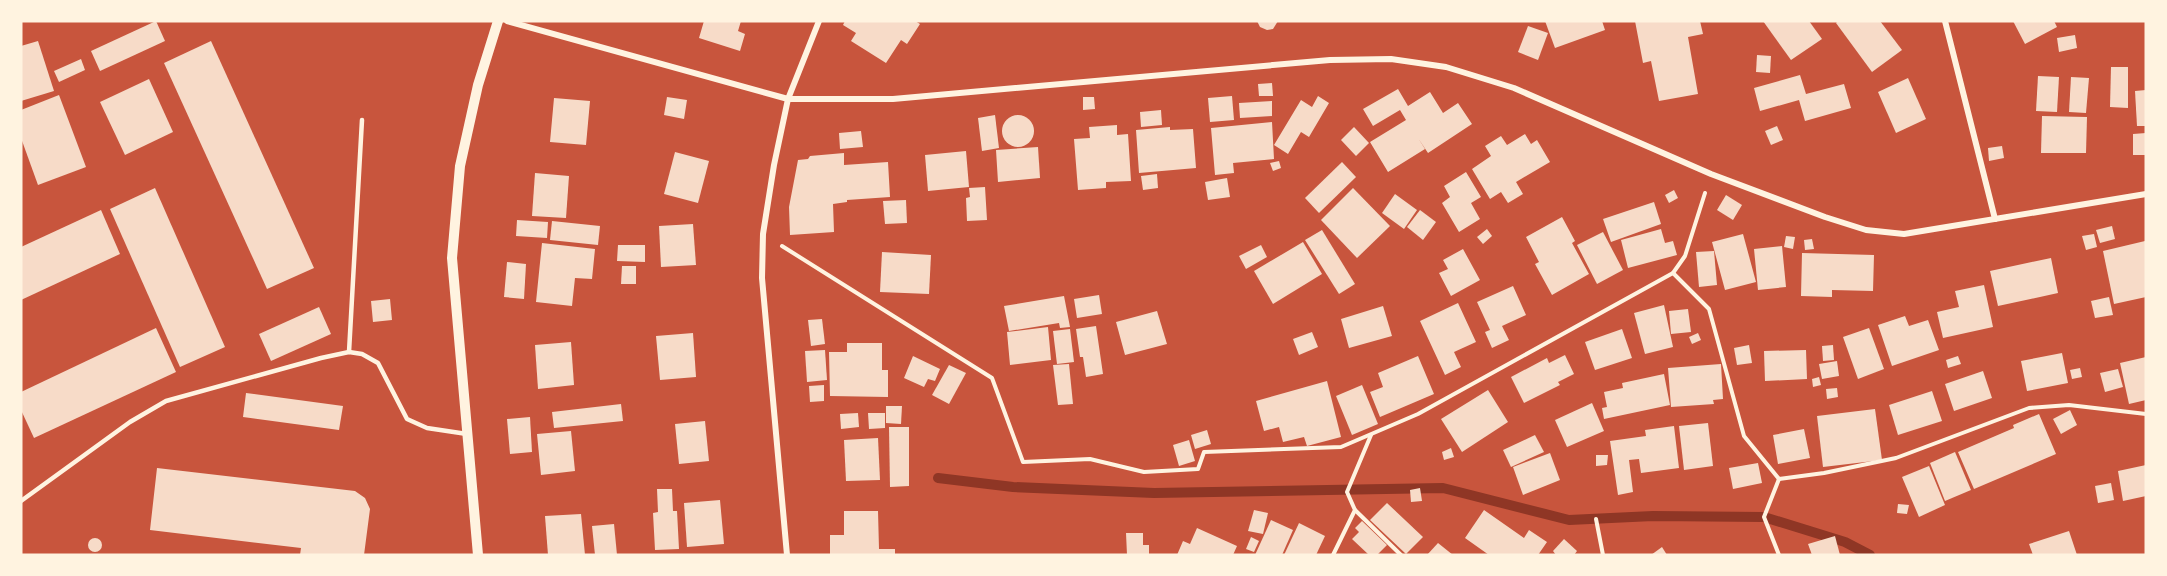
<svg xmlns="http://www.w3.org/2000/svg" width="2167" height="576" font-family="'PT Sans Narrow',sans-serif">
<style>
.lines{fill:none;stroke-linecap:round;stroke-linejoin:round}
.stream{stroke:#8f3625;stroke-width:10}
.building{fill:#f7dbc8}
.path{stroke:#fff3e0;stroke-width:4}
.service{stroke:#fff3e0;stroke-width:4.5}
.minor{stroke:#fff3e0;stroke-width:6}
.tertiary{stroke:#fff3e0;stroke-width:10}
</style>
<rect width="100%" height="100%" fill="#c8553d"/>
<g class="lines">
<path class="stream" d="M938 478 1013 487 1154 493 1443 488 1569 520 1653 516 1764 517 1845 542 1870 555"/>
</g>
<g class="building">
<path d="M156 21 165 41 100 71 91 51Z"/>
<path d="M704 21H741L738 31 745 34 740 51 699 38Z"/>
<path d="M845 21H915L920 24 907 44 901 40 886 63 851 41 856 33 843 25Z"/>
<path d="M1257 21H1278L1273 29 1267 30 1260 27Z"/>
<path d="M1545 21H1602L1605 30 1555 48Z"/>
<path d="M1635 21H1700L1703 34 1688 37 1698 94 1659 101 1651 61 1643 63Z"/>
<path d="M1763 21H1809L1822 39 1791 60Z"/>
<path d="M1838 21H1880L1902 50 1872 72 1836 23Z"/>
<path d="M2013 21H2054L2057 27 2025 44Z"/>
<path d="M1528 26 1548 33 1538 60 1518 52Z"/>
<path d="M2075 35 2077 48 2059 52 2057 38Z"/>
<path d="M38 41 54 91 21 101V46Z"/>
<path d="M211 41 314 268 267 289 164 63Z"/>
<path d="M1757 55 1771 56 1770 73 1756 72Z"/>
<path d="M81 59 85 70 59 82 54 71Z"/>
<path d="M2111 67H2128V108L2110 107Z"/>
<path d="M1800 75 1806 94 1844 84 1851 108 1805 121 1799 100 1760 111 1754 88Z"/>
<path d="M2038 76 2059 77 2057 112 2036 111Z"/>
<path d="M2071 77 2089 78 2086 113 2069 112Z"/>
<path d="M1908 78 1926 119 1896 133 1878 92Z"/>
<path d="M149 79 173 132 125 155 100 102Z"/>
<path d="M1272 83 1273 96H1259L1258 84Z"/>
<path d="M1398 89 1408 106 1430 92 1443 113 1458 103 1472 124 1428 153 1418 138 1425 149 1388 172 1370 142 1406 120 1400 110 1373 126 1363 109Z"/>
<path d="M2146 90V126H2137L2135 91Z"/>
<path d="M59 95 86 167 38 185 21 138V110Z"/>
<path d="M1232 96 1234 120 1210 122 1208 98Z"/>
<path d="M1318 96 1329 103 1309 137 1301 132 1288 154 1274 145 1301 100 1312 107Z"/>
<path d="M667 97 687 100 684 119 664 115Z"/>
<path d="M1083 97H1094L1095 109 1083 110Z"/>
<path d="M554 98 590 101 586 145 550 142Z"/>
<path d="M1272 101V116L1240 118 1239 103Z"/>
<path d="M1161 110 1162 125 1141 127 1140 112Z"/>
<path d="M995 115 999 148 982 151 978 118Z"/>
<circle cx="1018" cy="131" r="16"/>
<path d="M2042 116 2087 117 2086 153H2041Z"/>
<path d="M1272 122 1274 159 1233 163 1234 173 1215 175 1211 128Z"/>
<path d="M1117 125V135L1128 134 1131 181 1106 182V188L1078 190 1074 139 1090 138 1089 127Z"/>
<path d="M1777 126 1783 140 1771 145 1765 131Z"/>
<path d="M1170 127V130L1193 129 1196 168 1139 173 1136 130Z"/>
<path d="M1354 127 1369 143 1356 156 1341 140Z"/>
<path d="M861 131 863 147 840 149 839 133Z"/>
<path d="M2146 133V155H2133V134Z"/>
<path d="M1525 134 1531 144 1537 140 1550 162 1516 182 1523 194 1508 203 1501 192 1490 199 1472 169 1491 156 1485 146 1501 136 1507 145Z"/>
<path d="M2002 146 2004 158 1989 161 1988 148Z"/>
<path d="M1038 147 1040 178 998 182 996 150Z"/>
<path d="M966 151 969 187 928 191 925 155Z"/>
<path d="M675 152 709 161 698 203 664 194Z"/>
<path d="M844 153V165L888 162 890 197 847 200V202L833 204 834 232 790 235 789 207 798 160 808 159 810 156Z"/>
<path d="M1279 161 1281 168 1273 171 1270 163Z"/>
<path d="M1342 162 1356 177 1319 213 1305 198Z"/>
<path d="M1466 172 1481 197 1471 203 1480 219 1459 232 1442 203 1450 197 1444 186Z"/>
<path d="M535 173 569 176 566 218 532 216Z"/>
<path d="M1157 174 1158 188 1143 190 1141 176Z"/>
<path d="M1227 178 1230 197 1208 200 1205 182Z"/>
<path d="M985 187 987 220 967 221 966 198 970 197 969 188Z"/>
<path d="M155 188 225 347 180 367 110 209Z"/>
<path d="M1353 188 1390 226 1357 258 1321 220Z"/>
<path d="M1674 190 1678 198 1669 203 1665 195Z"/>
<path d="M1395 194 1417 210 1404 229 1382 213Z"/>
<path d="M1726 195 1742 205 1733 220 1717 210Z"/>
<path d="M906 200 907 223 885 224 883 201Z"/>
<path d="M1654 202 1661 224 1611 242 1603 219Z"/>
<path d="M101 210 120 254 21 300V247Z"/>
<path d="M1420 210 1436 222 1423 240 1407 227Z"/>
<path d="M1562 217 1575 241 1572 243 1589 274 1552 295 1535 264 1539 262 1526 237Z"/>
<path d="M517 220 548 222 547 238 516 236Z"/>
<path d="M552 221 600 226 598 245 550 240Z"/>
<path d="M693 224 696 265 661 267 659 226Z"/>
<path d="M2112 226 2115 239 2100 243 2096 230Z"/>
<path d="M1487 229 1492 236 1483 244 1477 237Z"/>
<path d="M1661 229 1665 243 1673 241 1677 255 1628 268 1621 240Z"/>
<path d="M1322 230 1355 284 1339 294 1305 240Z"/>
<path d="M1603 232 1623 270 1597 284 1577 245Z"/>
<path d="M1743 234 1756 282 1725 290 1712 242Z"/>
<path d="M2094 234 2097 247 2086 250 2082 236Z"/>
<path d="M1786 236 1795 237 1793 249 1784 247Z"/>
<path d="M1812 239 1814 249 1805 250 1804 240Z"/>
<path d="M2145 241 2146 297 2114 304 2103 251Z"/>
<path d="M1303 242 1322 274 1273 304 1254 271Z"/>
<path d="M542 243 595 249 592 279 575 278 572 306 536 302Z"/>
<path d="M618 245H645V262L617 261Z"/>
<path d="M1261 245 1267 257 1246 269 1239 256Z"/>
<path d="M1782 246 1786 287 1758 290 1754 249Z"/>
<path d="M1463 249 1480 280 1451 296 1439 273 1448 269 1443 260Z"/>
<path d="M1714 251 1717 285 1699 287 1696 252Z"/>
<path d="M882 252 931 255 929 294 880 292Z"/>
<path d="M1802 253 1874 255 1873 291 1832 290V297L1801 296Z"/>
<path d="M2051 258 2058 293 1998 306 1990 271Z"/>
<path d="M507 262 526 264 524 299 504 297Z"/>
<path d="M622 266H636V284H621Z"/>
<path d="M1984 285 1993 327 1943 338 1937 312 1959 307 1955 291Z"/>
<path d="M1513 286 1526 315 1502 326 1509 340 1492 348 1485 332 1490 330 1477 302Z"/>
<path d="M1099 295 1102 314 1077 318 1074 299Z"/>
<path d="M1064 296 1070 327 1060 328 1059 323 1009 331 1004 306Z"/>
<path d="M2109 297 2113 315 2095 318 2091 301Z"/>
<path d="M390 299 392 320 373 322 371 301Z"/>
<path d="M1458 303 1476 342 1454 352 1461 367 1445 375 1420 321Z"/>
<path d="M1664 305 1673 347 1645 354 1634 313Z"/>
<path d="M1383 306 1392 336 1349 348 1341 319Z"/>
<path d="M319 307 331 334 271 361 259 334Z"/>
<path d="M1688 309 1691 332 1671 334 1669 311Z"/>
<path d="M1157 311 1167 344 1125 355 1116 322Z"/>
<path d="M1905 316 1909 326 1928 320 1939 350 1892 366 1878 325Z"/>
<path d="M822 319 825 344 811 346 808 320Z"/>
<path d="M1096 326 1103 374 1086 377 1083 357H1080L1076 329Z"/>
<path d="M1048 327 1051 360 1010 365 1007 332Z"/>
<path d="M156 328 176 372 34 438 21 410V392Z"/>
<path d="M1869 328 1884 369 1858 379 1843 337Z"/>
<path d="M1070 329 1074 362 1057 364 1053 331Z"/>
<path d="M1622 329 1632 358 1595 370 1585 342Z"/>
<path d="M1312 332 1318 347 1299 355 1293 339Z"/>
<path d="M693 333 696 377 660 380 656 336Z"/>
<path d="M1698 333 1701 340 1692 344 1689 337Z"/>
<path d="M571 342 574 385 538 389 535 345Z"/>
<path d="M847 343H882V370H888V397L830 396 829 352H847Z"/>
<path d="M1749 345 1752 363 1737 365 1734 348Z"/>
<path d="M1833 345 1834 360 1823 361 1822 346Z"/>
<path d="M825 350 827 380 807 382 805 351Z"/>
<path d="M1806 350 1807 379 1765 381 1764 351Z"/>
<path d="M2062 353 2068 383 2027 391 2021 361Z"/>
<path d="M1565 355 1574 374 1558 382 1560 385 1524 403 1511 377 1547 358 1549 363Z"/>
<path d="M913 356 940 369 935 381 928 379 924 387 904 378Z"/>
<path d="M1418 356 1434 394 1380 417 1370 392 1383 387 1378 373Z"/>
<path d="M1958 356 1961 364 1948 368 1946 360Z"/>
<path d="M2146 357V400L2129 404 2120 363Z"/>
<path d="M1837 361 1839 376 1822 379 1819 364Z"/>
<path d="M1069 364 1073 404 1058 405 1053 365Z"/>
<path d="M1721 364 1723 399 1713 400 1714 404 1671 407 1668 368Z"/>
<path d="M949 365 966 373 949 404 932 395Z"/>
<path d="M2080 368 2082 377 2072 379 2070 370Z"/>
<path d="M2118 369 2123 387 2105 392 2100 373Z"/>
<path d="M1983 371 1992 398 1954 411 1945 384Z"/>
<path d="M1664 374 1670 405 1604 419 1602 408 1607 407 1604 392 1623 388 1622 383Z"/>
<path d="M1819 377 1821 385 1813 387 1812 379Z"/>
<path d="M1327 381 1341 437 1307 446 1304 437 1283 442 1279 427 1264 431 1256 401Z"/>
<path d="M824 385V401L810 402 809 386Z"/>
<path d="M1362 385 1378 424 1352 435 1336 396Z"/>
<path d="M1837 388 1838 397 1827 399 1826 389Z"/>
<path d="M1488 390 1508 422 1462 452 1441 419Z"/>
<path d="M1932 391 1942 421 1898 435 1889 405Z"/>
<path d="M246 393 343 406 339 430 243 417Z"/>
<path d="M1592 403 1604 431 1567 447 1555 420Z"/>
<path d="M621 404 623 421 554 428 552 412Z"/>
<path d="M886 406H902L901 424 886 423Z"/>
<path d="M1875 409 1882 460 1823 467 1817 416Z"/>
<path d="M2070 410 2077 425 2061 434 2053 419Z"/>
<path d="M858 413 859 427 841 429 840 414Z"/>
<path d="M868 413H885V428L869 429Z"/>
<path d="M2039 414 2056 454 1974 489 1958 452 2014 428 2013 425Z"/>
<path d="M530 417 532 452 510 454 507 419Z"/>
<path d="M705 421 709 461 679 464 675 424Z"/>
<path d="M1708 423 1713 466 1684 470 1679 426Z"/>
<path d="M1674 426 1679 468 1641 473 1639 459 1629 460 1633 492 1618 495 1610 441 1646 436 1645 430Z"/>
<path d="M889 427H909V486L890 487Z"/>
<path d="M1804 429 1810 458 1778 464 1773 435Z"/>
<path d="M1207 430 1211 444 1195 449 1191 435Z"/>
<path d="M571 431 575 471 541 475 537 434Z"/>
<path d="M1535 435 1544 452 1511 467 1503 450Z"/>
<path d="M878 438 880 480 846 481 844 440Z"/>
<path d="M1189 440 1195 461 1179 466 1173 445Z"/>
<path d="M1451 448 1454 457 1444 460 1442 452Z"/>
<path d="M1955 452 1971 490 1945 501 1930 463Z"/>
<path d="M1550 453 1560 480 1523 495 1513 467Z"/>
<path d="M1596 455H1608L1607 465 1596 466Z"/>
<path d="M1758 463 1762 483 1733 489 1729 468Z"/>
<path d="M2146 465V496L2123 501 2118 471Z"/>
<path d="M1929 466 1945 505 1919 517 1902 477Z"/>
<path d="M157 468 355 491 365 498 370 509 364 555H300L301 548 150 530Z"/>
<path d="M2111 483 2114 500 2098 503 2095 486Z"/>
<path d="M1420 488 1422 501 1411 502 1410 490Z"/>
<path d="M657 489H672L673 511H677L679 549 655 550 653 513 658 512Z"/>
<path d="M720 500 724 544 687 547 684 503Z"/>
<path d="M1387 503 1423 537 1406 554 1370 520Z"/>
<path d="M1898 504 1909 505 1907 514 1897 513Z"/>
<path d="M1254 510 1268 513 1263 534 1248 531Z"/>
<path d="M1484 510 1524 538 1529 530 1547 542 1538 555H1489L1465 538Z"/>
<path d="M844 511H878L879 549H895V555H830V535H844Z"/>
<path d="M581 514 585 555H548L545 516Z"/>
<path d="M1271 520 1293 530 1282 555H1255Z"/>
<path d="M1362 521 1387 545 1377 555H1369L1352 539 1359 532 1355 528Z"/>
<path d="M1299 523 1325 536 1316 555H1284Z"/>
<path d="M614 524 617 555H595L592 526Z"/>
<path d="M1197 528 1237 546 1233 555H1177L1183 541 1190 544Z"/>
<path d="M2069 531 2077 555H2033L2029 544Z"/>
<path d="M1126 533H1143V545H1149V555H1127Z"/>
<path d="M1835 536 1840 555H1812L1808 544Z"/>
<path d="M1251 537 1259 541 1254 552 1246 549Z"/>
<circle cx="95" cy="545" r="7"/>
<path d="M1564 539 1577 551 1574 555H1556L1553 551Z"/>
<path d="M1438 543 1453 555H1427Z"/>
<path d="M1662 547 1667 555H1651Z"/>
</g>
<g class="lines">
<g class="path">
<path d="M782 246 992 378 1023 462 1090 459 1144 472 1198 469 1204 452 1341 447 1418 414 1673 273 1685 256 1705 193"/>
<path d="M1673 273 1709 309 1744 436 1779 479 1824 473 1896 458 2029 408 2069 405 2146 414"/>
<path d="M1779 479 1764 517 1779 555"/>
<path d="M1355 510 1401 555"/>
<path d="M1596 519 1603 555"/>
<path d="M1333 555 1355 510 1347 492 1371 435"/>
</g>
<g class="service">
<path d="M349 352 362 120"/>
<path d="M21 501 130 422 166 401 321 358 349 352 362 354 378 363 407 419 427 428 467 434"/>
</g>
<g class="minor">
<path d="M507 21 788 99H893L1330 60 1391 59 1446 67 1514 88 1711 174 1825 217 1866 230 1904 234 2146 194"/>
<path d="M1945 21 1995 219"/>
<path d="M787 555 762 278 763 234 774 165 788 99 819 21"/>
</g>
<path class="tertiary" d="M478 555 452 258 460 166 478 85 498 21"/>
</g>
<rect width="2167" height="576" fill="none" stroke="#fff3e0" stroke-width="45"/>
</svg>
